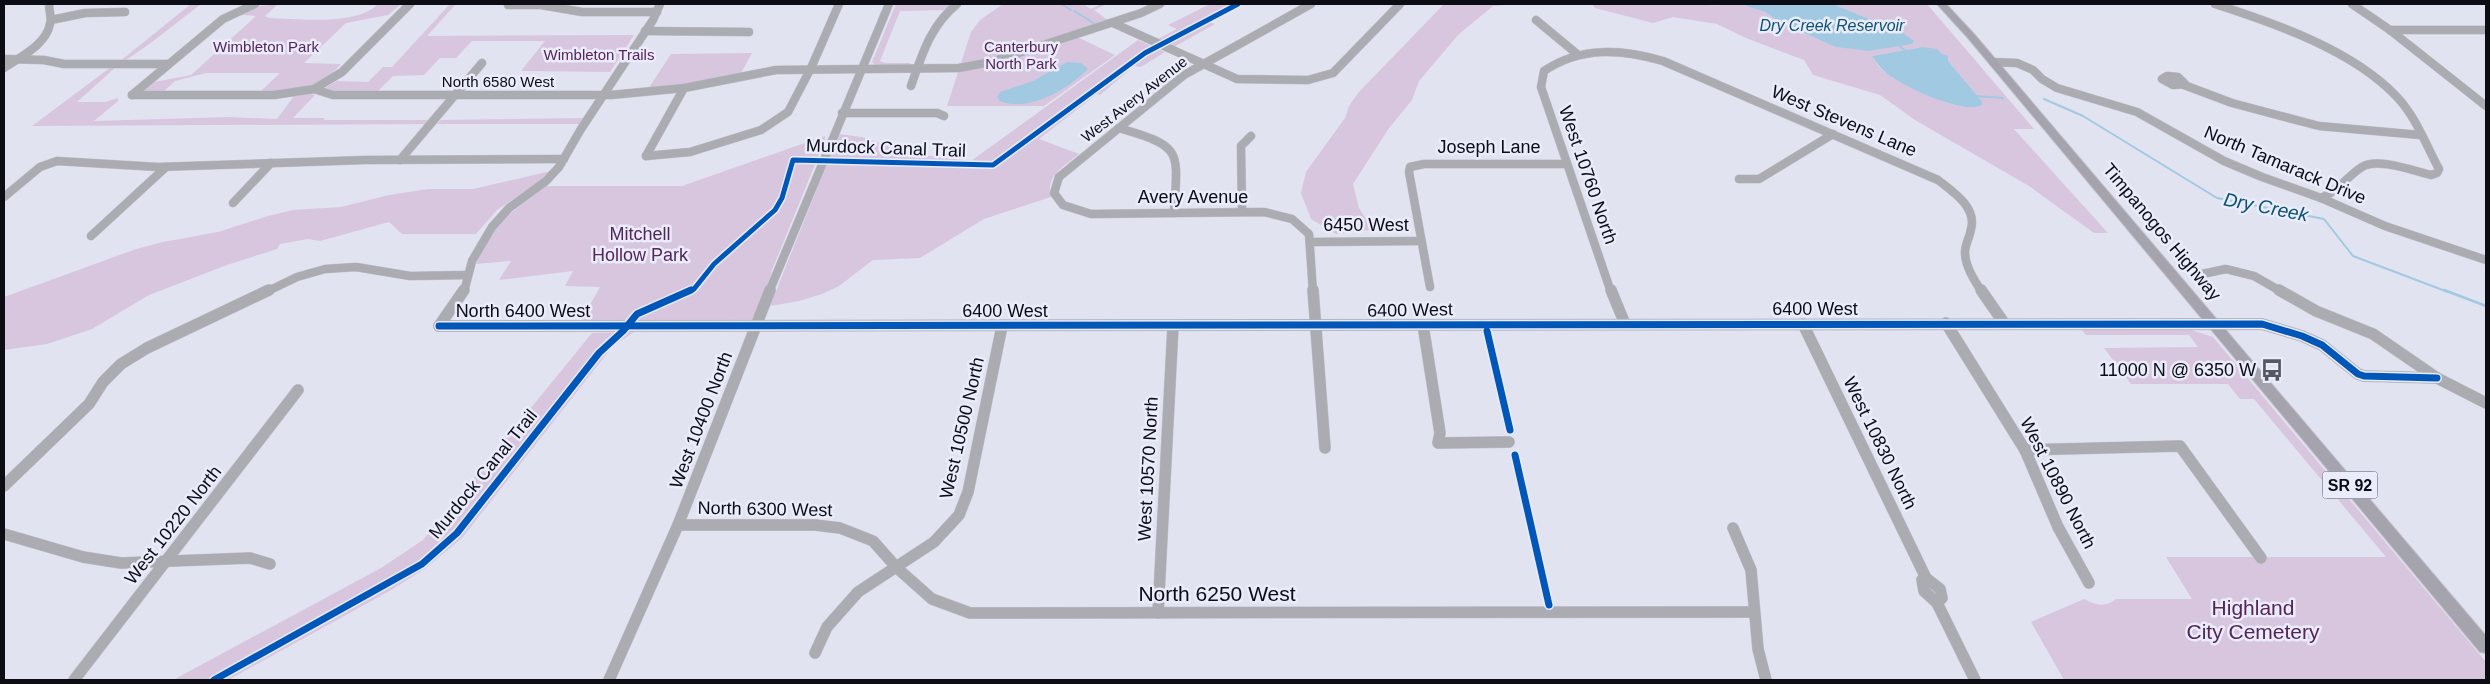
<svg xmlns="http://www.w3.org/2000/svg" width="2490" height="684" font-family="Helvetica,sans-serif">
<style>
.green{fill:#d8c6df;fill-rule:evenodd}
.water{fill:#a2c9e2}
.lines{fill:none;stroke-linecap:round;stroke-linejoin:round}
.stream-far1{stroke:#a2c9e2;stroke-width:2}
.stream{stroke:#a2c9e2;stroke-width:2.5}
.minor-far1-casing{stroke:#c0c1cc;stroke-width:9}
.minor-casing{stroke:#c0c1cc;stroke-width:12}
.major-casing{stroke:#c0c1cc;stroke-width:2}
.minor-far1{stroke:#ababb2;stroke-width:8}
.minor{stroke:#ababb2;stroke-width:11}
.major{fill:#a5a4ae;fill-rule:evenodd}
.cycleway-far1-casing{stroke:#eaecfb;stroke-width:8}
.cycleway-casing{stroke:#eaecfb;stroke-width:10}
.cycleway-far1{stroke:#0057b8;stroke-width:5}
.cycleway{stroke:#0057b8;stroke-width:7}
.labels{text-anchor:middle;dominant-baseline:central;stroke-width:5;stroke-linejoin:round;paint-order:stroke}
.far-park-label{font-size:15px;fill:#562558;stroke:#eaecfb}
.far-street-label{font-size:15px;fill:#0b0c14;stroke:#eaecfb}
.far-water-label{font-size:16px;font-style:italic;fill:#095270;stroke:#eaecfb}
.shield{fill:#eaecfb;stroke:#4e4f59;stroke-width:1}
.shield-label{font-size:16px;font-weight:bold;fill:#0b0c14}
.street-label{font-size:18px;fill:#0b0c14;stroke:#eaecfb}
.park-label{font-size:18px;fill:#562558;stroke:#eaecfb}
.poi-label{font-size:18px;fill:#0b0c14;stroke:#eaecfb;text-anchor:end}
.water-label{font-size:19px;font-style:italic;fill:#095270;stroke:#eaecfb}
.near-street-label{font-size:21px;fill:#0b0c14;stroke:#eaecfb}
.near-park-label{font-size:21px;fill:#562558;stroke:#eaecfb}
</style>
<rect width="100%" height="100%" fill="#e1e3f1"/>
<g class="green">
<path d="M191 4H201L148 45 123 62H119Z"/>
<path d="M278 4 265 16 269 18C300 19 356 26 378 4H401L388 15 346 23 304 63 341 64C316 92 294 90 260 92L280 73H206L175 81 163 92H139L149 83 191 75 256 16 234 14 260 6Z"/>
<path d="M450 4H456L427 36 634 35 610 72 521 71 545 41H472L456 58H440L424 75 393 76 378 91H335L325 88 337 81 368 82 383 67H392Z"/>
<path d="M896 4H953L944 10 900 11 880 61 885 63H911L908 65H875L872 62Z"/>
<path d="M1003 4H1083L1091 9 1101 4H1107L1094 10 1109 21 1077 37 1115 55 1044 106H947L971 32 980 20Z"/>
<path d="M1210 4H1243L1209 22 1215 24 1172 48 1156 40 1177 29 1168 25Z"/>
<path d="M1520 4 1493 6 1458 35 1419 81 1412 100 1389 128 1353 184 1359 208 1369 224V230L1336 234 1311 219 1301 193 1306 172 1345 118 1349 106 1358 93 1444 4Z"/>
<path d="M1592 4H1701C1718 8 1736 1 1754 7 1764 10 1771 17 1780 22 1802 34 1862 59 1886 47 1892 44 1898 37 1903 33L1833 4H1927L2034 129H2014L2108 233H2094L2029 186 1915 120 1880 95 1813 75 1804 60 1746 38 1717 24 1673 17 1653 23 1595 8ZM1922 47 1948 57V61L1982 101V105C1961 115 1906 87 1888 74 1881 70 1876 63 1872 56Z"/>
<path d="M1138 40 1165 52 1141 67 1134 66 1100 95 1097 94 1039 139 1079 154C1064 166 1045 176 1051 197L984 219 920 258 873 260 839 286 822 294 799 301 770 306 839 134 862 137 913 154 971 161Z"/>
<path d="M752 53 741 73 691 83 648 89 671 54Z"/>
<path d="M111 67H116L77 102H105L118 98V101L94 121 229 117 277 119 294 96 310 94 315 95 293 118H325L323 120H433L429 124 32 126Z"/>
<path d="M583 118 579 124H437L441 120Z"/>
<path d="M825 136V140L772 270 768 288 756 318 746 322 581 321 600 287 565 286 573 271 499 280 511 261 476 264 485 244 502 220 546 186H682Z"/>
<path d="M551 171 545 178 497 210 476 234H402L389 222 320 241 308 239 280 244 277 249 227 265 149 295 92 329 47 344 4 350V297L136 249 163 242 218 232 268 216 293 210 341 207 389 195 428 189H473Z"/>
<path d="M2080 328H2185L2213 337 2486 662V680H2064L2031 622 2084 599C2095 605 2106 608 2116 599H2192L2166 557H2386L2254 399H2240L2228 384H2131L2104 348 2198 347 2189 335H2086Z"/>
<path d="M634 332 612 347 462 538 426 568 393 589 228 680H173L381 568 423 540 592 333Z"/>
</g>
<g class="water">
<path d="M1741 4H1833L1903 33 1914 41 1912 44 1869 51 1836 47 1781 23 1765 12Z"/>
<path d="M1922 47 1937 49 1942 54 1948 56V61L1982 101V105C1964 116 1899 85 1884 71 1880 67 1875 61 1872 56Z"/>
<path d="M1067 62 1081 63 1088 69C1068 89 1029 113 1000 101L997 97 1000 92 1033 81Z"/>
</g>
<g class="lines">
<g class="stream-far1">
<path d="M1061 4 1071 10"/>
<path d="M1074 11 1095 24"/>
<path d="M1897 44 1908 53"/>
<path d="M1975 96 2003 98"/>
<path d="M2044 99 2083 116 2217 198 2324 219 2353 256 2448 292"/>
</g>
<path class="stream" d="M2444 290 2486 306"/>
<defs>
<g id="minor-far1">
<path d="M1311 4 1184 75 1059 177 1054 193 1063 205 1091 214 1264 212 1292 219 1309 234 1313 292"/>
<path d="M2215 4C2274 23 2353 50 2397 97 2416 117 2426 145 2439 169L2437 173 2431 175C2414 171 2377 157 2362 167 2346 177 2339 191 2321 198"/>
<path d="M2352 4 2390 30 2486 106"/>
<path d="M508 5H541L582 12H657"/>
<path d="M51 20 85 13 125 12"/>
<path d="M1536 20 1577 54"/>
<path d="M1113 23 1237 79 1308 80 1333 73 1400 4"/>
<path d="M2390 30H2486"/>
<path d="M645 31 749 32"/>
<path d="M4 59 44 60 64 64H168"/>
<path d="M1993 62 2017 63 2033 70 2042 79 2057 88 2137 112 2224 161 2262 177 2321 198 2385 226 2486 260"/>
<path d="M4 68C20 57 46 45 50 24 52 17 49 11 49 4"/>
<path d="M2167 76 2178 77 2185 84 2173 85 2162 79Z"/>
<path d="M2184 85 2232 103 2319 126 2420 135"/>
<path d="M911 86C922 55 930 26 957 4"/>
<path d="M314 89 342 72 410 4"/>
<path d="M132 95H274L314 89 333 95H611L684 88 776 70 959 68 991 62 1141 13 1160 4"/>
<path d="M132 95 223 19 255 4"/>
<path d="M842 113H937L944 116"/>
<path d="M1119 128C1183 147 1178 149 1174 213"/>
<path d="M646 156 690 152 761 130 788 112 811 68 839 4"/>
<path d="M646 156 684 88"/>
<path d="M400 160 482 63"/>
<path d="M1739 179H1759L1833 134"/>
<path d="M4 197 40 167 57 161 158 167 365 160 564 159"/>
<path d="M233 203 271 163"/>
<path d="M1242 212 1241 146 1251 136"/>
<path d="M91 236 166 167"/>
<path d="M1311 242 1421 241"/>
<path d="M2202 274 2226 269 2254 276 2282 292"/>
<path d="M1430 287 1409 172 1410 167 1424 164H1566"/>
<path d="M266 292 297 277 325 269 356 267 410 276 468 275"/>
<path d="M464 292 472 261 492 227 509 208 546 181 559 167 581 129 653 20 660 4"/>
<path d="M769 292 889 4"/>
<path d="M1611 292 1541 87 1544 71C1581 46 1622 49 1663 61L1938 180C1953 192 1977 207 1971 229 1970 237 1965 244 1965 252 1965 266 1974 280 1982 292"/>
</g>
<g id="minor">
<path d="M1313 290 1325 448"/>
<path d="M1611 290 1625 324"/>
<path d="M1981 290 2004 323"/>
<path d="M2279 290 2316 311 2373 334 2437 378 2486 403"/>
<path d="M1946 323 2025 450 2058 527 2089 583"/>
<path d="M1803 324 1926 578 1940 589 1942 598 1937 603"/>
<path d="M1423 325 1440 433 1438 443 1509 442"/>
<path d="M439 326 2262 324 2302 336 2322 345 2358 374 2364 376 2437 378"/>
<path d="M439 326 464 290"/>
<path d="M2025 450 2180 446 2261 558"/>
<path d="M4 486 89 404 103 382 121 364 147 348 269 290"/>
<path d="M678 525H815L840 528 873 541 897 568 932 599 970 613 1753 612"/>
<path d="M1733 528 1751 570 1758 649 1766 680"/>
<path d="M4 534 83 557 121 563 250 558 270 564"/>
<path d="M1926 578 1922 580 1924 591 1937 603 1975 680"/>
<path d="M1158 613 1173 326"/>
<path d="M815 653 827 627 858 592 934 542 959 515 968 492 1002 326"/>
<path d="M74 680 298 390"/>
<path d="M609 680 678 525 770 290"/>
</g>
<path id="major" d="M1937 4H1946L1974 34 2486 636V653L2480 652 1968 38Z"/>
</defs>
<use href="#minor-far1" class="minor-far1-casing"/>
<use href="#minor" class="minor-casing"/>
<use href="#major" class="major-casing"/>
<use href="#minor-far1" class="minor-far1"/>
<use href="#minor" class="minor"/>
<use href="#major" class="major"/>
<defs>
<path id="cycleway-far1" d="M688 292 694 289 714 264 775 210 782 198 793 160 993 165 1145 53 1238 4"/>
<g id="cycleway">
<path d="M439 326 2262 324 2302 336 2322 345 2358 374 2364 376 2437 378"/>
<path d="M1487 331 1510 430"/>
<path d="M1515 455 1549 605"/>
<path d="M214 680 422 564 457 533 599 353 623 331 637 314 691 290"/>
</g>
</defs>
<use href="#cycleway-far1" class="cycleway-far1-casing"/>
<use href="#cycleway" class="cycleway-casing"/>
<use href="#cycleway-far1" class="cycleway-far1"/>
<use href="#cycleway" class="cycleway"/>
</g>
<defs>
<symbol id="bus-bare" viewBox="-9 -9 18 18"><path d="M-5-6H5V4H4V6H2V4H-2V6H-4V4H-5ZM-3.5-4V0h7V-4ZM-3.5 1.2v1.5H-2V1.2ZM2 1.2v1.5H3.5V1.2Z" fill="#565761" stroke="#eaecfb" stroke-width="2.5" paint-order="stroke"/></symbol>
</defs>
<g fill-rule="evenodd">
<use href="#bus-bare" x="2256" y="354" width="32" height="32"/>
</g>
<g class="labels">
<g class="far-park-label">
<text x="266" y="46">Wimbleton Park</text>
<text x="1021" y="46">Canterbury<tspan x="1021" dy="17">North Park</tspan></text>
<text x="599" y="54">Wimbleton Trails</text>
</g>
<g class="far-street-label">
<text x="498" y="81">North 6580 West</text>
<text transform="translate(1134 99) rotate(-38)">West Avery Avenue</text>
</g>
<g class="far-water-label">
<text x="1832" y="25">Dry Creek Reservoir</text>
</g>
<rect class="shield" x="2322.5" y="471.5" width="55" height="27" rx="4"/>
<g class="shield-label">
<text x="2350" y="485">SR 92</text>
</g>
<g class="street-label">
<text transform="translate(1844 121) rotate(23)">West Stevens Lane</text>
<text x="1489" y="147">Joseph Lane</text>
<text transform="translate(886 148) rotate(2)">Murdock Canal Trail</text>
<text transform="translate(2285 165) rotate(23)">North Tamarack Drive</text>
<text transform="translate(1588 175) rotate(71)">West 10760 North</text>
<text x="1193" y="197">Avery Avenue</text>
<text x="1366" y="225">6450 West</text>
<text transform="translate(2162 232) rotate(50)">Timpanogos Highway</text>
<text x="1815" y="309">6400 West</text>
<text transform="translate(1410 310) rotate(-1)">6400 West</text>
<text x="523" y="311">North 6400 West</text>
<text x="1005" y="311">6400 West</text>
<text transform="translate(701 420) rotate(-69)">West 10400 North</text>
<text transform="translate(962 428) rotate(-77)">West 10500 North</text>
<text transform="translate(1880 443) rotate(64)">West 10830 North</text>
<text transform="translate(1148 469) rotate(-87)">West 10570 North</text>
<text transform="translate(483 474) rotate(-51)">Murdock Canal Trail</text>
<text transform="translate(2058 483) rotate(63)">West 10890 North</text>
<text transform="translate(765 509) rotate(1)">North 6300 West</text>
<text transform="translate(173 525) rotate(-52)">West 10220 North</text>
</g>
<g class="park-label">
<text x="640" y="234">Mitchell<tspan x="640" dy="21">Hollow Park</tspan></text>
</g>
<g class="poi-label">
<text x="2256" y="370">11000 N @ 6350 W</text>
</g>
<g class="water-label">
<text transform="translate(2266 207) rotate(11)">Dry Creek</text>
</g>
<g class="near-street-label">
<text x="1217" y="593">North 6250 West</text>
</g>
<g class="near-park-label">
<text x="2253" y="607">Highland<tspan x="2253" dy="24">City Cemetery</tspan></text>
</g>
</g>
<rect width="2490" height="684" fill="none" stroke="#0b0c14" stroke-width="10"/>
</svg>
